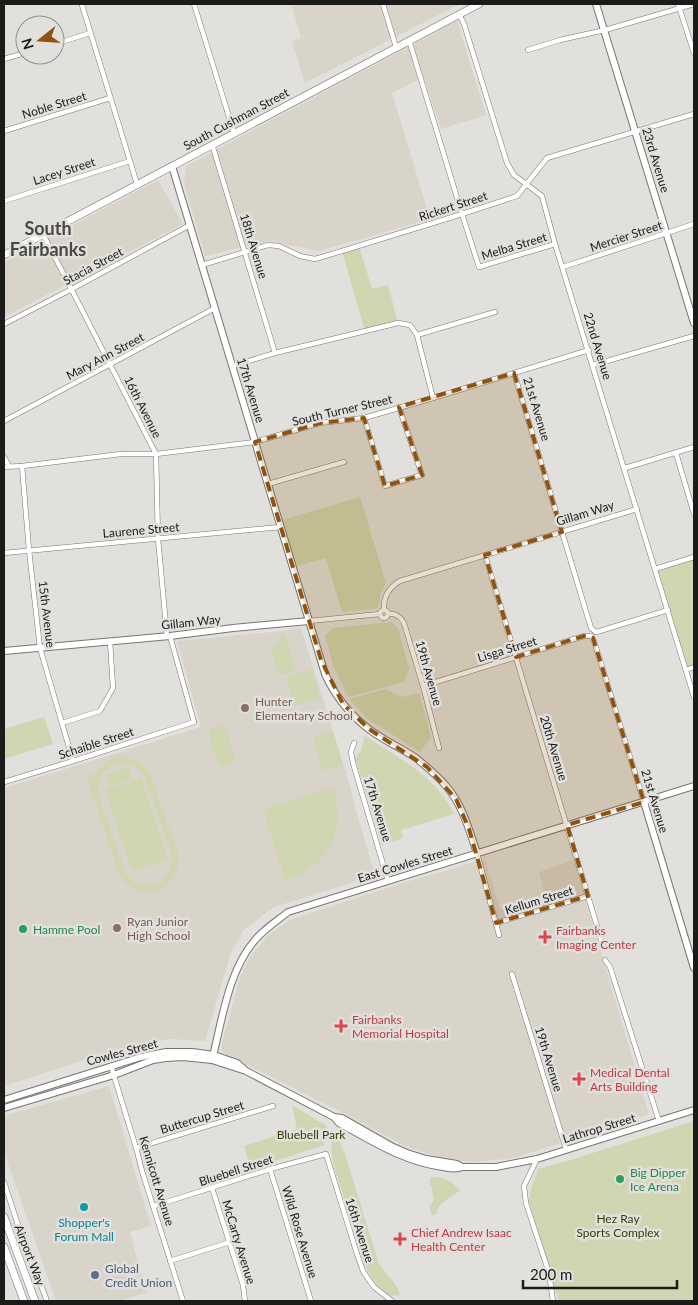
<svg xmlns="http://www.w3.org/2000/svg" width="698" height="1305" font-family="Lato,sans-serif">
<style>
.built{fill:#d8d4ca}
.green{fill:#d0d6b2;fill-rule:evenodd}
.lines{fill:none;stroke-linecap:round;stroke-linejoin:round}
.street-casing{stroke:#767572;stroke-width:5.5}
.secondary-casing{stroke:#767572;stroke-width:8}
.primary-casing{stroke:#767572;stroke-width:8}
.street{stroke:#fff;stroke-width:4.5}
.secondary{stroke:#fff;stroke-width:6}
.primary{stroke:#fff;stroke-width:7}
.marked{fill:#8e5310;fill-opacity:0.2;stroke:#8e5310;stroke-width:4;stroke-dasharray:10 6;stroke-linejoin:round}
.education-dot{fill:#8d6e63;stroke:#e1e0dd;stroke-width:2}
.leisure-dot{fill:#2e9e5b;stroke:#e1e0dd;stroke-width:2}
.health-dot{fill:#e0444e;stroke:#e1e0dd;stroke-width:2}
.culture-dot{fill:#0f9aa8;stroke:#e1e0dd;stroke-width:2}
.service-dot{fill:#5c6f8a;stroke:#e1e0dd;stroke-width:2}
.labels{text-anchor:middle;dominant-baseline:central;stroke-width:5;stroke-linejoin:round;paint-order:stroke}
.street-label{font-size:12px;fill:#1b1b1a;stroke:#e1e0dd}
.education-label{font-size:12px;fill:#785e54;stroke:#e1e0dd;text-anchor:start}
.leisure-label{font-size:12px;fill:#27864d;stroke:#e1e0dd;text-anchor:start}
.health-label{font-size:12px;fill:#be3a42;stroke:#e1e0dd;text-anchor:start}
.park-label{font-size:12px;fill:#393d05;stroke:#e1e0dd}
.culture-label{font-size:12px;fill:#0d838f;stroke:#e1e0dd}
.service-label{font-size:12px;fill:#4e5e75;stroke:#e1e0dd;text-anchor:start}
.district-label{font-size:18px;font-weight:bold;fill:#494845;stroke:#e1e0dd}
</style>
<rect width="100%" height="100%" fill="#e1e0dd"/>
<g class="built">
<path d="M291 4H460L305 83 292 41 301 38Z"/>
<path d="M457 21 486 115 441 129 424 77 392 93 430 219 319 251 268 241 205 256 184 183 186 166Z"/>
<path d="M158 180 183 224 4 317V262Z"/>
<path d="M301 628 347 776 358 817 375 875 274 907 242 931 241 937 231 952 205 1041 169 1039 97 1056 4 1086V788L201 727 177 641 282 631Z"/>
<path d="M485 859 500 909 545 896 539 872 574 860 649 1114 514 1158 476 1162 442 1159 405 1146 347 1115 223 1053 221 1047 239 981 248 960 267 936 290 920 399 884Z"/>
<path d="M109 1086 151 1226 130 1232 146 1293 119 1301H56L4 1152V1116Z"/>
</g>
<g class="green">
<path d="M359 246 372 289 388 285 398 323 365 331 342 251Z"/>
<path d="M360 497 386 583 381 592 378 608 375 609 342 612 326 558 293 567 279 521Z"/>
<path d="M694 557V667L686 670 655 569Z"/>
<path d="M391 622 398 628 409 669 404 682 348 697 333 665 325 636 333 628Z"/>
<path d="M284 632 296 671 280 675 270 648 272 647Z"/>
<path d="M311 669 320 698 295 706 286 678Z"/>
<path d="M386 689 401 697 419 693 431 737 420 752 368 719 349 699Z"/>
<path d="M44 717 53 744 4 759V729Z"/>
<path d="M221 725 224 726 226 729 235 758 233 763C227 765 222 769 217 763L209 734C210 727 216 727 221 725Z"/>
<path d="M333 731 343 765 323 771 313 737Z"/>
<path d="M365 736C400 759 435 775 454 814L401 830 403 838 382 845 355 758 361 751Z"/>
<path d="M119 757C132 757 142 762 150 773L178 853C183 889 142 906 120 877L86 776 91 774 93 778C99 766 106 760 119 757ZM120 763C132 764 139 768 145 778L171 853C176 883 143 897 126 873L99 796C96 779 104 767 120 763Z"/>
<path d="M128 767 132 779 110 786 106 775Z"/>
<path d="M141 778 168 859 132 871 105 790Z"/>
<path d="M333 787C347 829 329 868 285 880L264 813 267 808Z"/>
<path d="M292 1105 327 1126 325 1132 324 1145 251 1169 244 1146 297 1129Z"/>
<path d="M694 1121V1301H559L529 1201 531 1189 538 1169 564 1162Z"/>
<path d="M335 1140 339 1141 345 1154 378 1261C384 1274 396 1281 400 1294L399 1296C396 1295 393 1296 390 1295 379 1291 372 1278 367 1269L333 1164 331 1147 332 1142Z"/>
<path d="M431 1177C443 1177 453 1181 460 1191L448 1198V1199C442 1203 437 1207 436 1215H432L429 1208 434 1199 432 1190 433 1188C429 1187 429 1180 431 1177Z"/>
</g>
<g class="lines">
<defs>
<g id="street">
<path d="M194 4 234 133"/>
<path d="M383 4 396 47"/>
<path d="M678 4 694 53"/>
<path d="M82 5 137 184"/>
<path d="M459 14 464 24 507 163 514 175 542 196 555 244 694 697"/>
<path d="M409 40 462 214 479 267 555 244"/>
<path d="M55 44 90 33"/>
<path d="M528 50 560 40 605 30 694 4"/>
<path d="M4 59 25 53"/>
<path d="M4 131 110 98"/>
<path d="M212 144 275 353"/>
<path d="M4 201 130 161"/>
<path d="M43 234 156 454 158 539 167 636"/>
<path d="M202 265 268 245 279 246 300 256 315 259 342 251 462 214 517 196 547 158 694 114"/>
<path d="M563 267 694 224"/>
<path d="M4 324 70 290 190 225"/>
<path d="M417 335 495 312"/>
<path d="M593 365 694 336"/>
<path d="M232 366 275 353 398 323 410 325 417 335 433 398"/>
<path d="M514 373 591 628 596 632 600 631 668 610"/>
<path d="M364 418 385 486 422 475 399 407"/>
<path d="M4 421 215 308"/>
<path d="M676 453 694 514"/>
<path d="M4 457 9 466"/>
<path d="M22 466 29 550 40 648 73 761"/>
<path d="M4 467 22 466 121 454H156L255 442 320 423 364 418 433 398 589 350"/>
<path d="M625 468 694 447"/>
<path d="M268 484 344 462"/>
<path d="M4 553 281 527"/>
<path d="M485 555 603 946"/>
<path d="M655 569 694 557"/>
<path d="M384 610C383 597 388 588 400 581L637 509"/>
<circle cx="384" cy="614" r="4"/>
<path d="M388 614C395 613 401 617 404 623L423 686 439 748"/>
<path d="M309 621 380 614"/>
<path d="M686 670 694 667"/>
<path d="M423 686 584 636H591L594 641 644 802"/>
<path d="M62 723 100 711 113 688 110 641"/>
<path d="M354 743 351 752 353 763 388 881"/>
<path d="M4 782 73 761 194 722 170 636"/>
<path d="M477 853 499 935"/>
<path d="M496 923 588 896"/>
<path d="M605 960 610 967 659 1121"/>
<path d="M512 974 566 1149"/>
<path d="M111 1066 137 1151 142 1171 183 1301"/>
<path d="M136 1148 273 1106"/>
<path d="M537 1159 524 1186 526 1203 549 1273 553 1301"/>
<path d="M270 1169 311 1301"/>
<path d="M4 1182 19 1228 47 1301"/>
<path d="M212 1188 243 1285 245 1301"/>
<path d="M154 1206 274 1168 326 1154 357 1254 363 1271 369 1280 374 1287 392 1301"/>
<path d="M170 1261 230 1242"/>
</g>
<g id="secondary">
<path d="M596 4 694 323"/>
<path d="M172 166 325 674C335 696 350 715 370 730 385 741 401 748 416 758 427 767 438 776 447 787 463 806 469 830 477 853"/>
<path d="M4 651 170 636 233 628 309 621"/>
<path d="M644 802 694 968"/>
<path d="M212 1060C222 1021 228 971 255 940 264 929 277 921 288 912L694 786"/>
<path d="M4 1100 141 1057 166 1052H192L214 1055 237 1063 245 1070"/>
<path d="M4 1108 114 1075 153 1060 166 1058 183 1057 212 1060 246 1071 334 1117 342 1118 393 1147 407 1153 426 1159 457 1164 462 1167"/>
<path d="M334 1117 339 1123C372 1141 404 1162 443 1167 449 1168 455 1170 462 1167H496L537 1159 694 1110"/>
</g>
<g id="primary">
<path d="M4 255 479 4"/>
<path d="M4 1217 35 1301"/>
<path d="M4 1247 24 1301"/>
</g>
</defs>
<use href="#street" class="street-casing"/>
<use href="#secondary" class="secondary-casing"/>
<use href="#primary" class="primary-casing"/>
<use href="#street" class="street"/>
<use href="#secondary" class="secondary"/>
<use href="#primary" class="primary"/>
</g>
<path class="marked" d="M514 373 562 532 485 555 516 657 584 636 593 638 644 802 567 825 588 896 496 923 469 829 456 799 427 767 369 729 343 704 321 660 255 442 320 423 364 418 385 486 422 475 399 407Z"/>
<g class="education-dot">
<circle cx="245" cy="708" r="5"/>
<circle cx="117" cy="928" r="5"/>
</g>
<g class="leisure-dot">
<circle cx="23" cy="929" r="5"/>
<circle cx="620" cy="1179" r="5"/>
</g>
<g class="health-dot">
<path d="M542.5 929.5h5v5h5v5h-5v5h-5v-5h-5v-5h5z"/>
<path d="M338.5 1018.5h5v5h5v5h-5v5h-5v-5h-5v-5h5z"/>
<path d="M576.5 1071.5h5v5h5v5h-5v5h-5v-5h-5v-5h5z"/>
<path d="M397.5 1231.5h5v5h5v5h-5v5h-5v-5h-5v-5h5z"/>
</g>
<circle class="culture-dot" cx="84" cy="1207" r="5"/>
<circle class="service-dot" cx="95" cy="1275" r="5"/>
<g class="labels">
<g class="street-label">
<text transform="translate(54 105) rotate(-17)">Noble Street</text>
<text transform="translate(236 119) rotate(-28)">South Cushman Street</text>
<text transform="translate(656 160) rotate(73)">23rd Avenue</text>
<text transform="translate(64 171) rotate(-18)">Lacey Street</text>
<text transform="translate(453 206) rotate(-18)">Rickert Street</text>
<text transform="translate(626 236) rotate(-18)">Mercier Street</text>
<text transform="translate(254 246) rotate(73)">18th Avenue</text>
<text transform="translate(514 246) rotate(-17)">Melba Street</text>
<text transform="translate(93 266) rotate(-28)">Stacia Street</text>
<text transform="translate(598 346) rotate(73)">22nd Avenue</text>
<text transform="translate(105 356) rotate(-28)">Mary Ann Street</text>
<text transform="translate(251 390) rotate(73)">17th Avenue</text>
<text transform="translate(143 407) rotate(63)">16th Avenue</text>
<text transform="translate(537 409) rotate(73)">21st Avenue</text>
<text transform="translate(342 410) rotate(-13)">South Turner Street</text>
<text transform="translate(585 513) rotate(-17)">Gillam Way</text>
<text transform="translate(141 530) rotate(-5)">Laurene Street</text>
<text transform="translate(47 614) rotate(83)">15th Avenue</text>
<text transform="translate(191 622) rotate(-6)">Gillam Way</text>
<text transform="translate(507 649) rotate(-17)">Lisga Street</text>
<text transform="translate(429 673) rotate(74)">19th Avenue</text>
<text transform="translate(96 743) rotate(-18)">Schaible Street</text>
<text transform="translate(554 748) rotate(73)">20th Avenue</text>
<text transform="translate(655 801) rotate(73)">21st Avenue</text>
<text transform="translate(378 809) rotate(73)">17th Avenue</text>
<text transform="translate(405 864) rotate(-17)">East Cowles Street</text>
<text transform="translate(539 900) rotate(-17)">Kellum Street</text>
<text transform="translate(122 1052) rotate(-15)">Cowles Street</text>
<text transform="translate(549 1059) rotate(73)">19th Avenue</text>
<text transform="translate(202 1117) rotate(-17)">Buttercup Street</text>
<text transform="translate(599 1128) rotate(-17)">Lathrop Street</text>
<text transform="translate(236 1170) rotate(-18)">Bluebell Street</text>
<text transform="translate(157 1181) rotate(73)">Kennicott Avenue</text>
<text transform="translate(360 1230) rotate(72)">16th Avenue</text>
<text transform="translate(300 1232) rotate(73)">Wild Rose Avenue</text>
<text transform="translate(239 1242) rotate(73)">McCarty Avenue</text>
<text transform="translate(30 1255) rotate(69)">Airport Way</text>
</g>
<g class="education-label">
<text x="255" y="701">Hunter<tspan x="255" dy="14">Elementary School</tspan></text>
<text x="127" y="921">Ryan Junior<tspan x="127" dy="14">High School</tspan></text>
</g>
<g class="leisure-label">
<text x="33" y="929">Hamme Pool</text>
<text x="630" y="1172">Big Dipper<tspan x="630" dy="14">Ice Arena</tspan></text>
</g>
<g class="health-label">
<text x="556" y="930">Fairbanks<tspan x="556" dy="14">Imaging Center</tspan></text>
<text x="352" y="1019">Fairbanks<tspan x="352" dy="14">Memorial Hospital</tspan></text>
<text x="590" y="1072">Medical Dental<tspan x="590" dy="14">Arts Building</tspan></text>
<text x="411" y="1232">Chief Andrew Isaac<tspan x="411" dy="14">Health Center</tspan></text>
</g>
<g class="park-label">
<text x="311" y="1134">Bluebell Park</text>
<text x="618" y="1218">Hez Ray<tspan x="618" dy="14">Sports Complex</tspan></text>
</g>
<g class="culture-label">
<text x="84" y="1222">Shopper's<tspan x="84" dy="14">Forum Mall</tspan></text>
</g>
<g class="service-label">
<text x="105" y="1268">Global<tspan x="105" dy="14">Credit Union</tspan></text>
</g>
<g class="district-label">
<text x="48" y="228">South<tspan x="48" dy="21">Fairbanks</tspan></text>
</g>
</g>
<rect width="698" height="1305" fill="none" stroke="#1b1b1a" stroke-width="10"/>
<g transform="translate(40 40) rotate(253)"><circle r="24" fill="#e1e0dd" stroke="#92918f"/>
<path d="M0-4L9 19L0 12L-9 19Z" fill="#8e5310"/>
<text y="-8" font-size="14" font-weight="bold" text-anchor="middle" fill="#1b1b1a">N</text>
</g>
<path d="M523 1280v8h154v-8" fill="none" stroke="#1b1b1a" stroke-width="2.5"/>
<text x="530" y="1280" font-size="15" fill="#1b1b1a" stroke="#e1e0dd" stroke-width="4" paint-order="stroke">200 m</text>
</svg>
